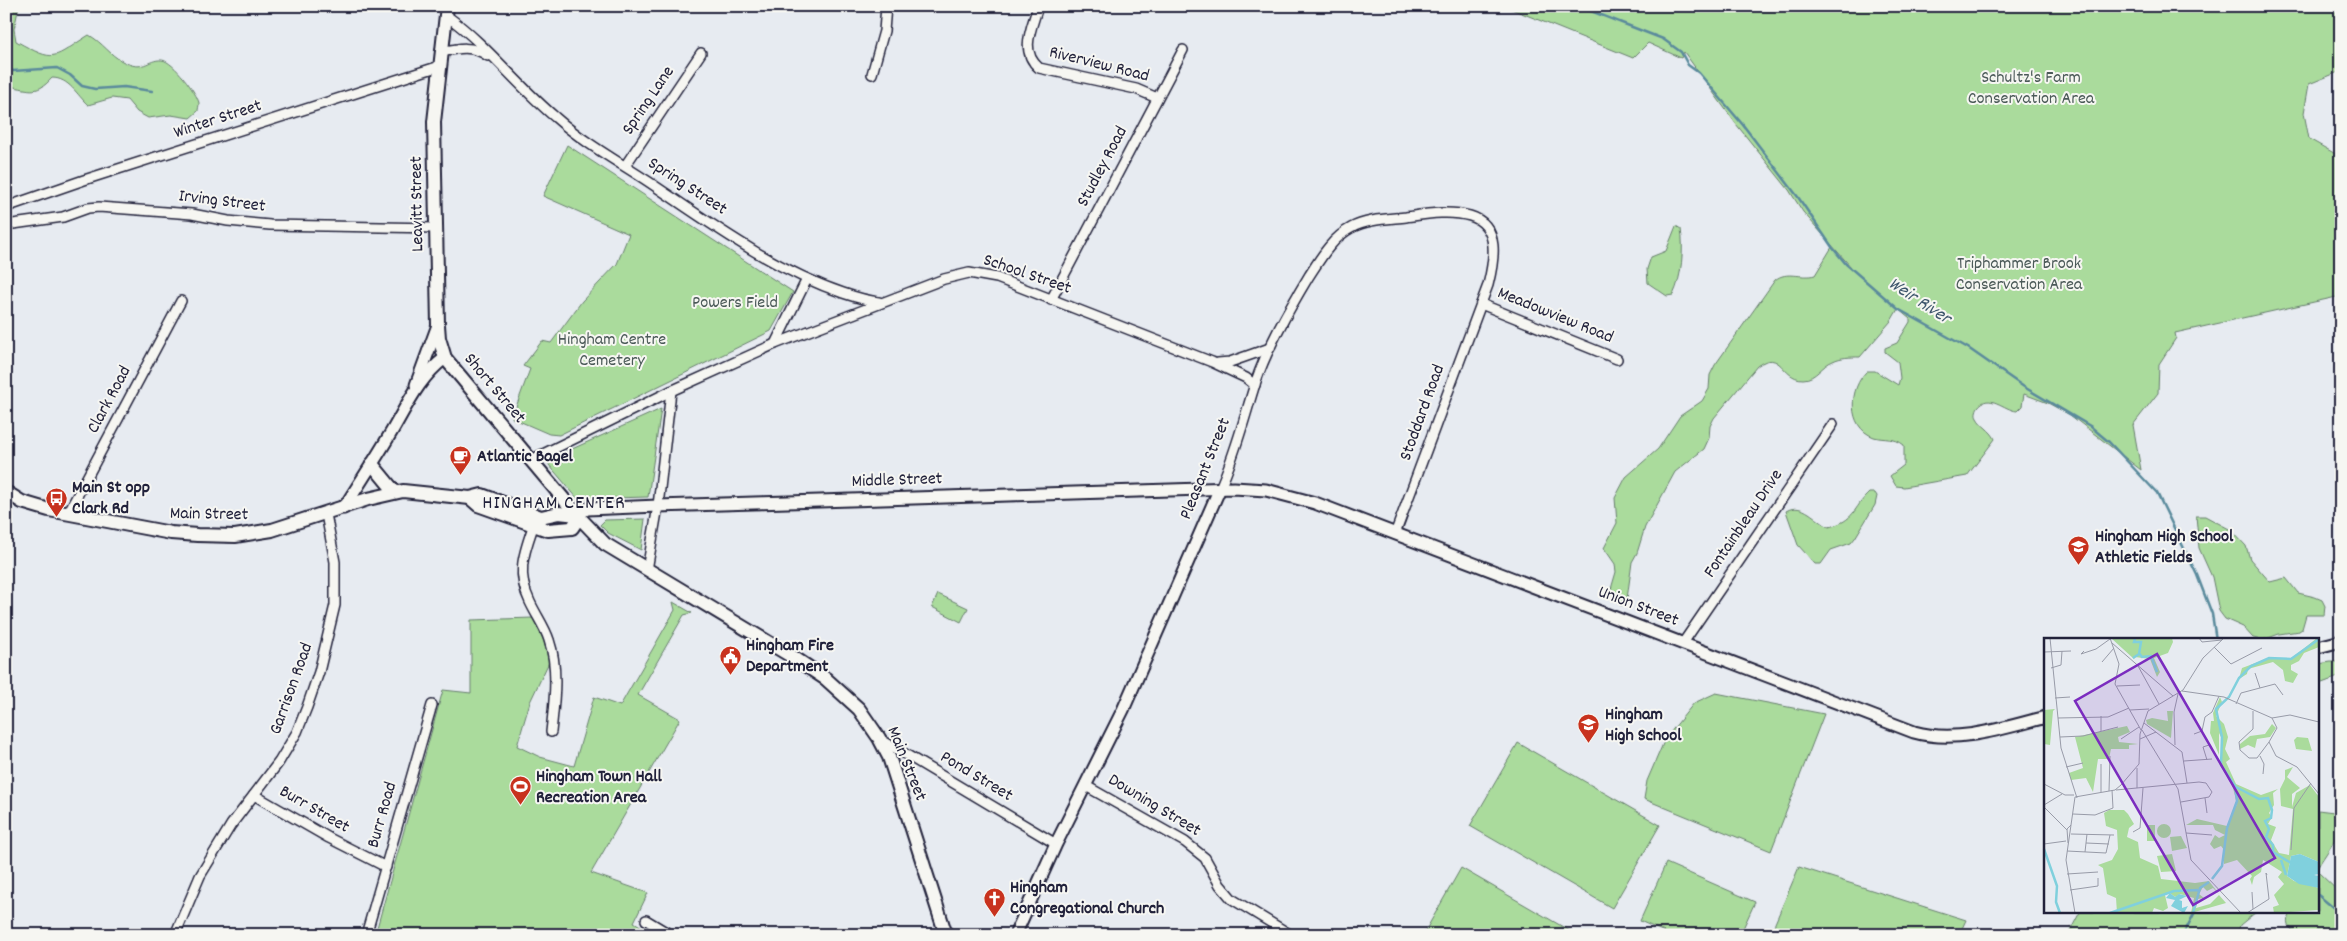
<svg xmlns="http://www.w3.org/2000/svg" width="2347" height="941" font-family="Dekko,sans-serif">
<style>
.green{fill:#aadb9c;stroke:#667e6c}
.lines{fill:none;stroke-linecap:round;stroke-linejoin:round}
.stream{stroke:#5a8a9c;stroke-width:2.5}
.minor-casing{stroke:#22223b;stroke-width:12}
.tertiary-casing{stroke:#22223b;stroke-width:15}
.secondary-casing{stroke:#22223b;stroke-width:16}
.minor{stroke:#f6f6f2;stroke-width:9}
.tertiary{stroke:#f6f6f2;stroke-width:11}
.secondary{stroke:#f6f6f2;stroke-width:12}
.labels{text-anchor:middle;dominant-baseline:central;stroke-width:4;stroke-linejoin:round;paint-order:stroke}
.street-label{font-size:18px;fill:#22223b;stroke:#f6f6f2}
.park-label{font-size:18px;fill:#4b5a58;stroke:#f6f6f2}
.poi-label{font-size:18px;font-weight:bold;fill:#22223b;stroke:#f6f6f2;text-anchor:start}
.water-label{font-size:19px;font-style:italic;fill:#3e566c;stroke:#f6f6f2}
.quarter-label{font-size:20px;letter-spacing:1px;fill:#22223b;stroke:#f6f6f2}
.inset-river{fill:none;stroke:#80d0dd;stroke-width:2.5}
.inset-road{fill:none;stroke:#989ba8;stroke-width:1}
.view{fill:#7b2cbf;fill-opacity:0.15;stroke:#7b2cbf;stroke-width:2.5}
.inset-edge{fill:none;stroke:#22223b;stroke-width:2.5}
</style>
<rect width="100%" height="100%" fill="#e7ebf1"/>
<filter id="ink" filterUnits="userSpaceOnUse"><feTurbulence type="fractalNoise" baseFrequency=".02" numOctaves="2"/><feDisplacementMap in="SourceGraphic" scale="10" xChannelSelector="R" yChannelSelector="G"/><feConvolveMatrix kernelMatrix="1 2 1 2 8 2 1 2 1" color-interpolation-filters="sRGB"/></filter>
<g filter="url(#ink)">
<g class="green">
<path d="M6 6H19L14 29 16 41C57 64 52 58 89 35 103 43 110 55 122 61 144 73 147 59 162 60 173 61 197 93 199 103 199 106 198 109 198 111L190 118 171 115 148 118 137 112 127 100 112 98 88 105C77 95 69 78 52 78 35 97 29 88 6 86Z"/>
<path d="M1504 6H2341V71L2309 84 2304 113 2309 139 2341 157V296L2175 333 2176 338 2159 364 2158 393 2133 425 2141 470 2070 415 2048 403 2024 394 2022 406 2017 411C2004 410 1989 392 1978 407 1976 410 1975 415 1977 418 1981 426 1991 430 1995 439L1967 476 1904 487 1896 486 1890 476 1904 465V445C1894 437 1885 440 1874 437 1846 427 1849 388 1867 371H1875L1898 385 1900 378 1898 362 1885 352V348L1897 343 1910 322V319L1898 309 1891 321 1860 357C1850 357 1841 357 1833 361 1822 365 1816 379 1803 379 1781 379 1782 348 1757 366L1714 418 1710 426 1709 438 1704 449 1675 472 1645 527 1637 553 1632 562 1627 599 1621 606 1611 589 1616 572 1615 564 1604 548 1617 523 1615 498 1626 477 1658 449 1680 416 1702 401 1709 389 1710 375 1715 365 1775 280C1787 270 1801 279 1815 275L1832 247 1846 264 1851 267 1803 212 1789 190 1736 124 1684 52 1681 58 1648 43 1633 58Z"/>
<path d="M567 145 793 292 771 331 559 435 549 434 512 418 530 369 523 366 542 341 551 343 582 301 617 264 629 234 543 196Z"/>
<path d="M1676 226 1681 229C1684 249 1682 277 1673 295L1667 296 1648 283 1647 269 1651 257 1666 251Z"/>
<path d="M661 409 648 497 578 499 549 465V461L552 458Z"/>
<path d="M1869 493H1875L1877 496 1875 505 1855 538 1851 543 1831 550 1821 564H1815L1798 545 1786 511C1803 501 1816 521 1829 527 1856 520 1852 509 1869 493Z"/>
<path d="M2196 516H2205L2231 530 2246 546 2250 559 2270 582 2286 578 2298 593 2315 597 2322 600 2325 606 2324 615H2306L2302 629 2299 631 2279 634 2263 640 2253 638 2243 627 2225 619 2219 611 2212 577 2199 548Z"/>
<path d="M645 519 641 550 608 533 600 525 605 520Z"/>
<path d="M938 594 968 608 961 622 932 607Z"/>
<path d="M673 602 692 613 684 615 638 695 680 719 591 873 648 893 634 922 655 935H375L443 690 471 693V620L533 618 544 641 549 662 530 702 517 746 540 757 574 766 594 697 620 706 675 610Z"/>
<path d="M2331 662H2341V676L2322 683 2318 682V664Z"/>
<path d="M1716 693 1824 714 1771 851 1644 799 1647 781 1665 739 1694 703Z"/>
<path d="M1518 743 1660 825 1612 908 1470 826Z"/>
<path d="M2318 810 2334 812C2347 831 2327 850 2318 867Z"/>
<path d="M1666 863 1755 902 1740 935H1671L1640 921Z"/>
<path d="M1799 867 1966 920 1959 935H1770Z"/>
<path d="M1461 868 1577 935H1423Z"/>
<path d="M2318 872 2341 894V935H2298C2288 928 2286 923 2291 912H2318Z"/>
<path d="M2080 912H2256L2240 925 2237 935H2068Z"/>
</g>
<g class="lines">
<g class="stream">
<path d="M1578 6 1663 39 1681 52 1688 65 1699 73 1743 125 1798 197 1832 247 1846 264 1898 309 1968 348 2024 387 2090 426 2109 442 2157 493 2197 575 2212 614 2216 640"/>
<path d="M6 68 13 71 57 68 70 75 82 86 95 89 124 87 152 91"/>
<path d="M2318 895 2341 914"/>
<path d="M2183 935 2195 912"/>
</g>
<defs>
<g id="minor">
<path d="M1038 6C1032 28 1019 51 1039 68L1136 89 1157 98"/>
<path d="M447 16C487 45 517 85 555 117 583 142 617 161 649 182 710 223 772 269 843 293 855 297 867 301 879 302"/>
<path d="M442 52C459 48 472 45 488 56"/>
<path d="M872 74 884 31 886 6"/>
<path d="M625 166 701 53"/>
<path d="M6 207 84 180 440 66"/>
<path d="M6 225 63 217 88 208 99 207 192 214 228 221 270 225 436 228"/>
<path d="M1051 300 1183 50"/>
<path d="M1481 304 1617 359"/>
<path d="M775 344 807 279"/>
<path d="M1218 363 1230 362 1270 348"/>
<path d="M531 460 671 391 775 344 944 279 969 273 997 278 1212 362 1246 378 1255 385"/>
<path d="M1220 488C1235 455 1244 419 1255 384 1268 346 1288 311 1309 276 1320 259 1332 238 1351 228 1367 219 1389 219 1406 217 1427 214 1450 210 1470 216 1501 225 1494 261 1488 285L1395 534"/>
<path d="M68 513 181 301"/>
<path d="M535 521C525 551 515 571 530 602 536 615 545 627 549 640 559 669 554 703 551 732"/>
<path d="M647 570 658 506 671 391"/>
<path d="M1683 643 1833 424"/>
<path d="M880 739 1056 844"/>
<path d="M1086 786 1185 842 1205 858 1220 885 1232 899 1291 935"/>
<path d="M254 795 329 838 386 867"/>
<path d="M646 920 671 935"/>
<path d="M175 935 200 876 231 825 279 762 297 732 307 707 319 672 335 605V562L326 514"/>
<path d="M366 935 432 705"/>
</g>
<g id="tertiary">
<path d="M416 385 438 325"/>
<path d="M344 508C359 484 375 460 389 436 406 408 418 378 445 358"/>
<path d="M577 515 587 509 658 506 1234 488 1266 490 1315 503 1914 732C1957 744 2004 728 2046 717"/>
<path d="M2318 647 2341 641"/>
<path d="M1015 935 1056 844 1123 710 1220 488"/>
</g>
<g id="secondary">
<path d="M447 6 434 122 438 325 439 338 445 358 577 515 605 544 796 659 826 679 859 709 879 738 889 757 946 935"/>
<path d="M372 464 395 492"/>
<path d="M6 492 22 502 49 510 171 533 197 535 235 536 272 530 368 499 403 491 470 498 482 495 541 517 559 513 577 515"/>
<path d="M470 498 478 505 548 530 572 528 576 522 577 515"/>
</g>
</defs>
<use href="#minor" class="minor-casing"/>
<use href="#tertiary" class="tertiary-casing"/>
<use href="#secondary" class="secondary-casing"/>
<use href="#minor" class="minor"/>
<use href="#tertiary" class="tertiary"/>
<use href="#secondary" class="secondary"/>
</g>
</g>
<defs>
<symbol id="cafe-pin" viewBox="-11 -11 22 30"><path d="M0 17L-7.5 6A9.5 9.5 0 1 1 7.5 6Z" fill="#c8321e" stroke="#f6f6f2"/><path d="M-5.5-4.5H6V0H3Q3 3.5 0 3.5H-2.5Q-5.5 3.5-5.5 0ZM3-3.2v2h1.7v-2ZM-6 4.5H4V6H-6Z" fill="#fff"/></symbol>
<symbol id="bus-pin" viewBox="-11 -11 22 30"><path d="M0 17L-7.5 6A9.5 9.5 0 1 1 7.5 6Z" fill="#c8321e" stroke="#f6f6f2"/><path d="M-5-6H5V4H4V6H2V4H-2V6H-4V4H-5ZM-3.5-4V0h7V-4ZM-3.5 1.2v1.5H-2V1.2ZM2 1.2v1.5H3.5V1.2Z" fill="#fff"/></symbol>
<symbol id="school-pin" viewBox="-11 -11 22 30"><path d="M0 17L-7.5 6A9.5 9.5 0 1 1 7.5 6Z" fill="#c8321e" stroke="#f6f6f2"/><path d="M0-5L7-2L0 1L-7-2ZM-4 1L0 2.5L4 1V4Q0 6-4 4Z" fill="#fff"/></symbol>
<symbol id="civic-pin" viewBox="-11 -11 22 30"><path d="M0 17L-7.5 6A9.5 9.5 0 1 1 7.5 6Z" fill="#c8321e" stroke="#f6f6f2"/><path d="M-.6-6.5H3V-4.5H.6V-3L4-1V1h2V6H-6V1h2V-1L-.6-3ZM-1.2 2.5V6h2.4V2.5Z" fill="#fff"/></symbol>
<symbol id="stadium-pin" viewBox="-11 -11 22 30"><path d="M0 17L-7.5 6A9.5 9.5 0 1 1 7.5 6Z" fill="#c8321e" stroke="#f6f6f2"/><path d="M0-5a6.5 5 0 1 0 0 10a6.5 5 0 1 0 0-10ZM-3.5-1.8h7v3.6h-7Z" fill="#fff"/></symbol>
<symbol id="church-pin" viewBox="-11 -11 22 30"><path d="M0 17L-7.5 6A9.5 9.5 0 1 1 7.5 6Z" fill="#c8321e" stroke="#f6f6f2"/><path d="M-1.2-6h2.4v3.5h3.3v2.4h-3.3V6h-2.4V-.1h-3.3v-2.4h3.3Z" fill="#fff"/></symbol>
</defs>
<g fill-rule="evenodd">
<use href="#cafe-pin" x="448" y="444" width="25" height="34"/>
<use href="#bus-pin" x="44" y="486" width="25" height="34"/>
<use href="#school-pin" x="2066" y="534" width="25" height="34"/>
<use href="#civic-pin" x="718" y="644" width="25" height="34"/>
<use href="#school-pin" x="1576" y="712" width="25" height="34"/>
<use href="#stadium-pin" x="508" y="774" width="25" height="34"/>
<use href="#church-pin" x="982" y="886" width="25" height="34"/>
</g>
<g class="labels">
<g class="street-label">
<text transform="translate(1099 65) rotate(14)">Riverview Road</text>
<text transform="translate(649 101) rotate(-56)">Spring Lane</text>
<text transform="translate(218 120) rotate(-18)">Winter Street</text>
<text transform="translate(1103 167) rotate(-62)">Studley Road</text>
<text transform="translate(687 187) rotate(33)">Spring Street</text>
<text transform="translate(222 202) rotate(7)">Irving Street</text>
<text transform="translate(418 204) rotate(-91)">Leavitt Street</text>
<text transform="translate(1027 275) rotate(19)">School Street</text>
<text transform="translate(1555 316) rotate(22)">Meadowview Road</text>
<text transform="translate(494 389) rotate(50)">Short Street</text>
<text transform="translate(110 400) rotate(-62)">Clark Road</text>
<text transform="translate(1423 413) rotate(-70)">Stoddard Road</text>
<text transform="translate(1206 469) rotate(-68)">Pleasant Street</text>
<text transform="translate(897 481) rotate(-2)">Middle Street</text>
<text transform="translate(209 515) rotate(1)">Main Street</text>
<text transform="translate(1744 524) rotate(-56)">Fontainbleau Drive</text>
<text transform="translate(1638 607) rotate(21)">Union Street</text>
<text transform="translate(292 689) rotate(-70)">Garrison Road</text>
<text transform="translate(906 764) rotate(68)">Main Street</text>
<text transform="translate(976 777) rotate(31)">Pond Street</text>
<text transform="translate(1154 806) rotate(31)">Downing Street</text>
<text transform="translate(314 810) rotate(30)">Burr Street</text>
<text transform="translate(383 815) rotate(-74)">Burr Road</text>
</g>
<g class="park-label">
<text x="2031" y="78">Schultz's Farm<tspan x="2031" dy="21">Conservation Area</tspan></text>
<text x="2019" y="264">Triphammer Brook<tspan x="2019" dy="21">Conservation Area</tspan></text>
<text x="735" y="303">Powers Field</text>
<text x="612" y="340">Hingham Centre<tspan x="612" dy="21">Cemetery</tspan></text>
</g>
<g class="poi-label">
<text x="477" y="457">Atlantic Bagel</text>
<text x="72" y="488">Main St opp<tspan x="72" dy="21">Clark Rd</tspan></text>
<text x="2095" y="537">Hingham High School<tspan x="2095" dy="21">Athletic Fields</tspan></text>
<text x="746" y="646">Hingham Fire<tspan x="746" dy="21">Department</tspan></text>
<text x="1605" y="715">Hingham<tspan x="1605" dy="21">High School</tspan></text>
<text x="536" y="777">Hingham Town Hall<tspan x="536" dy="21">Recreation Area</tspan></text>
<text x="1010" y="888">Hingham<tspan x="1010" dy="21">Congregational Church</tspan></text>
</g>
<g class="water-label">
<text transform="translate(1919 302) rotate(33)">Weir River</text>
</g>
<g class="quarter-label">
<text x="554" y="504">HINGHAM CENTER</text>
</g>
</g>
<g transform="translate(2044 638)">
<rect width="275" height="275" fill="#e7ebf1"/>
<path d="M67 0H128L129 4 124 15 110 20 116 34 113 39 106 21 91 19 90 21ZM273 0 275 9 260 15 255 23 247 27V32L254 36 249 45 241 43 239 32 229 24 204 31 203 36 195 41 198 30 225 20H248ZM176 59 178 64 172 78 180 86 184 99 181 111 186 121 182 124 192 146 217 157 234 151 229 155 230 167 225 175 228 179 224 186 232 189 227 202 235 215 245 217 249 171 237 168 236 151 241 141V132L249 129 243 139 256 150 248 156V169L252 155 266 147 275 159V224L256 216 247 218 243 238 250 243 275 250V272L230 275 229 269 235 267 230 257 240 246 234 239 238 234 219 222 217 234 210 239 208 247 206 241 208 238 193 222 180 226V212L177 208 170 211 166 206 171 197 175 200 181 197 171 192 169 187H142L153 181 183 188 193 166 187 142 177 127V99L175 95V117L166 95 167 83H170L169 75ZM11 71 9 73 6 107 0 106V72ZM123 73H129L127 100 103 86 102 82 108 80 124 83ZM228 86 232 90 226 99 213 101 211 110 204 107 196 111V106L206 98 221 96ZM83 88 86 94 74 99 75 104 94 106 85 107V111H67L65 121H54L49 154 42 140 27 142 25 135 39 130 31 99ZM253 99 264 100 268 113 252 111 250 102ZM65 172H80L84 176 90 186 85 190 83 199 94 204 96 220 114 228 117 241 151 245 165 243 175 256 169 250 163 253 159 249 155 256 160 260 154 261 152 270 166 266 175 257 182 265 147 275 150 260 136 256 131 259 126 255 121 257 124 270 119 273 110 270 108 275H73L72 260 63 256 59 230 54 227 68 222 74 211 73 192 62 188 60 175ZM113 193a7 7 0 1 1 14 0a7 7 0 1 1-14 0ZM103 187H111V203H103ZM137 198 143 210 128 213 126 199ZM128 216 132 233 117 234 113 218Z" fill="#aadb9c"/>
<path d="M256 216 275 224V236L270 237 275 238V250L255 246 243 238 247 218ZM126 255 131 259 135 256 143 258 135 262 138 263V270L144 268 140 275 127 268 131 262 122 260Z" fill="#80d0dd"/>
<path class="inset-river" d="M95 15 98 19 107 18 113 34M89 20 95 16 97 4H90L91 1M192 149 215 161 224 160 228 172 227 180 221 183 225 191 222 199 229 207V214L247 225M0 211 13 248 12 264 16 275M237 222 242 237M168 241 178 228 183 190 193 163 191 148 177 127 178 99 172 71 185 59 195 40 207 28 225 20 247 21 275 1M66 275 130 253 154 252M149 275 156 250 165 244"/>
<path class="inset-road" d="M6 0 17 110 33 160M66 0 75 26 71 46 97 92M155 0 158 4 178 2M68 5 129 58M170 9 187 26 218 10M40 13 37 16 52 11 66 1M0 14 27 13M58 24 70 10M94 28 115 66M7 30 17 27 18 13M211 35 216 50M73 48 96 47M138 53 180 59 228 80 246 77 275 84M11 60 26 59M192 66 197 55 231 46 239 57M86 72 105 71M209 73V91L195 104 196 112 205 120H213L225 104M57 78V93M14 80 64 79 85 70M228 80 233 90 225 104 232 118 253 129 275 156M100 85 138 114 143 145M98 92 134 151 147 222 197 275M150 96 158 93 161 79 168 74 175 58M16 99 39 98 74 89M77 101 95 89M96 101 112 94M131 107 130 74 134 56M216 118 220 126 219 136M163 122 159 109 165 107M140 123 168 121M22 129 39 125M0 146 21 157H30M93 150V130M72 152 155 144 162 145 168 154 165 159 137 164M65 153 66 118M57 154V126M31 159 71 152 77 147 95 126 96 96 104 73 139 52 159 20 180 0M161 160 163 175M0 167 18 156M0 169 23 192M29 176 51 177 69 170 68 152M89 194 96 190 99 150M142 195 168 197M27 196 70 197M24 205 23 191 27 187M42 205 65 206M0 206 22 203M247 212 250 170 267 145M23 213 62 215 66 197M41 214 43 196M23 236 54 234M26 252 54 248V240M208 254 209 271M31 275 22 222 31 159M203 275 225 261 222 235 223 237"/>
<path class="view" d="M113 16 231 220 149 267 31 63Z"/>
<rect width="275" height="275" class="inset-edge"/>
</g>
<rect width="2347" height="941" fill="none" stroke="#f6f6f2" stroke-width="25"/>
<rect x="12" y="12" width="2322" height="916" fill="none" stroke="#22223b" stroke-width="2" filter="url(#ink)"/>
</svg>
